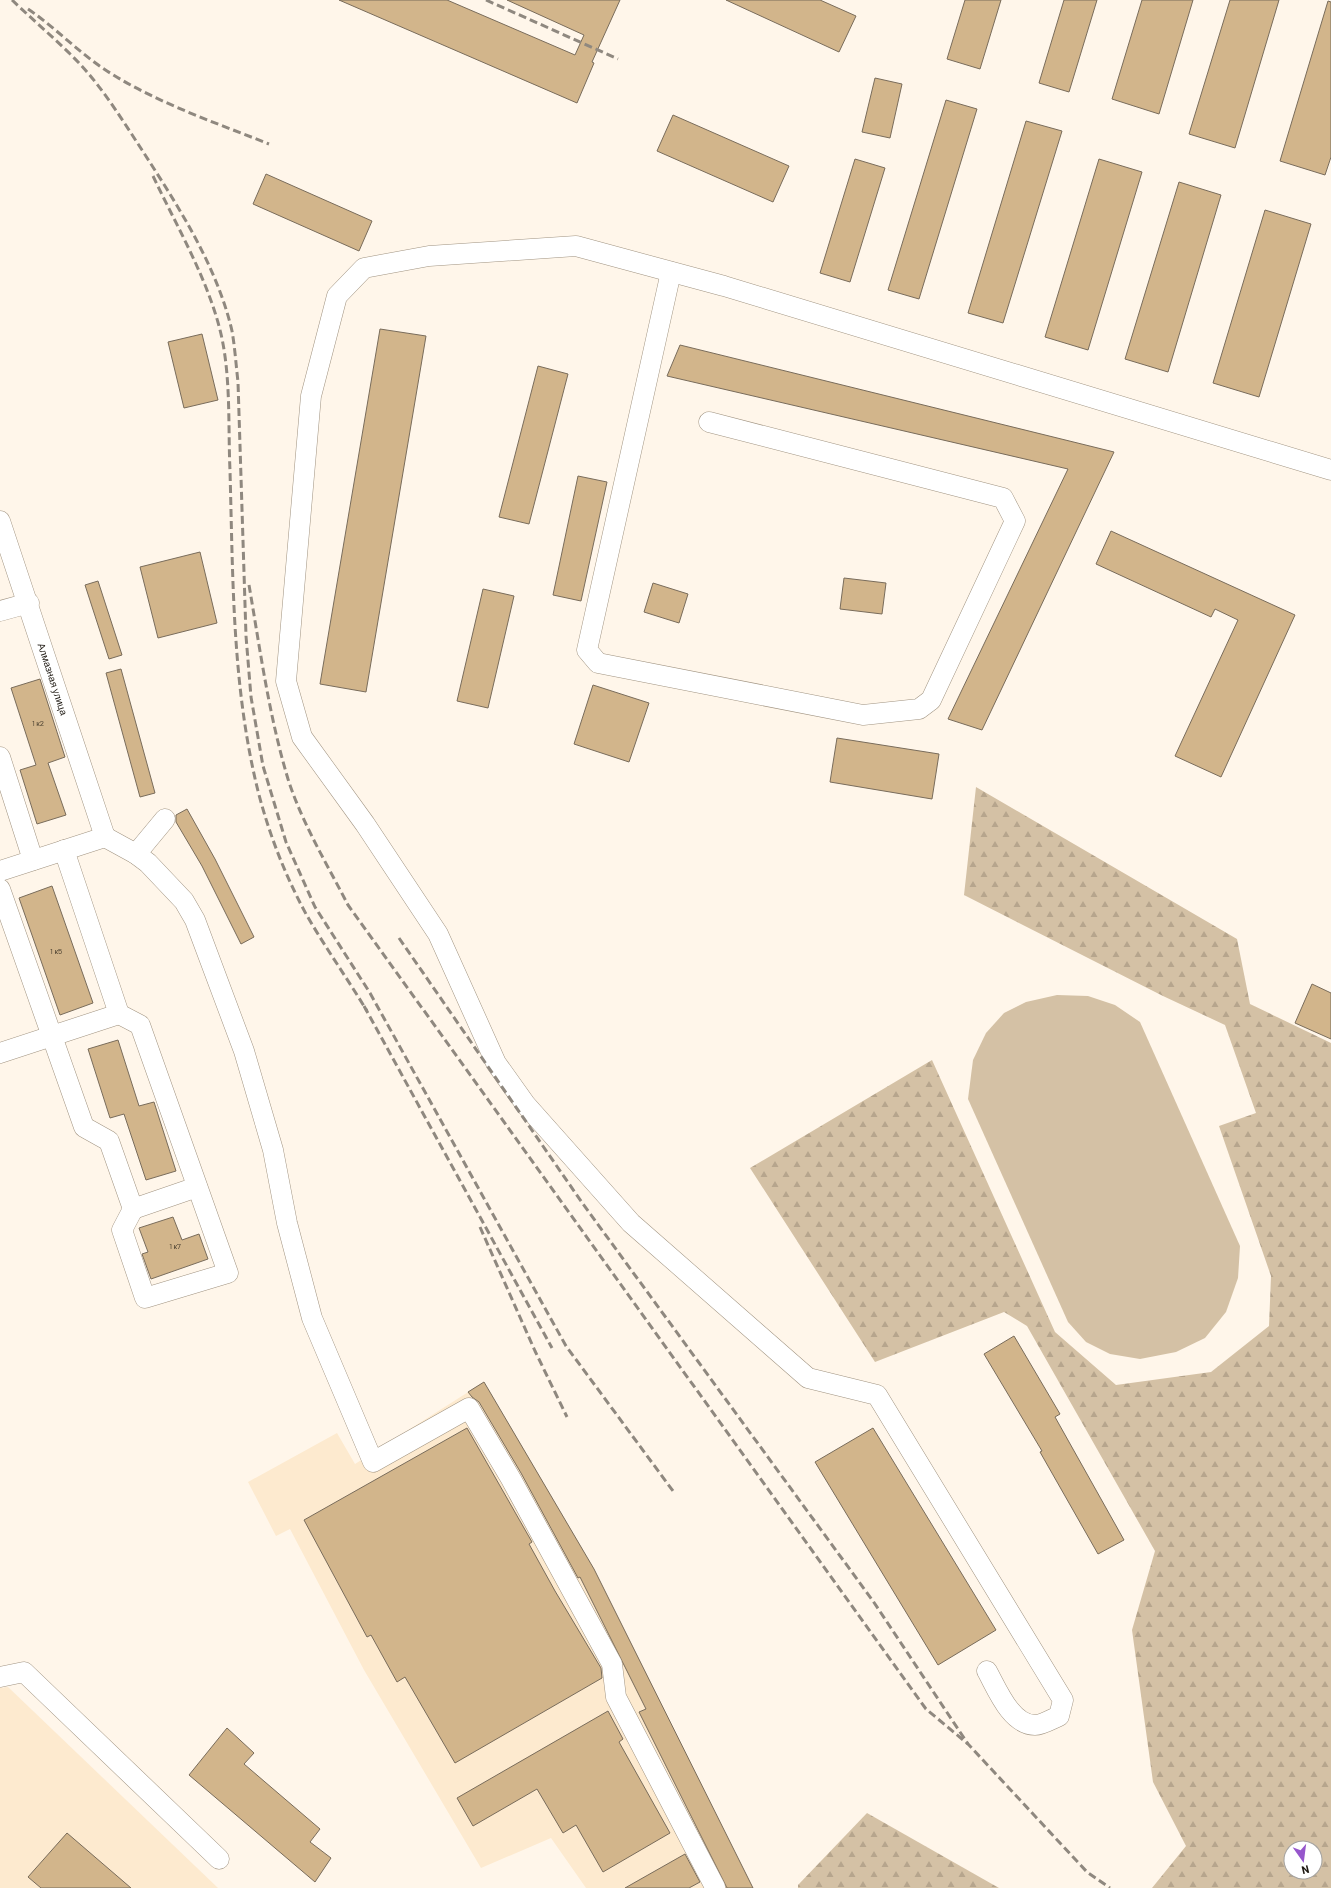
<svg xmlns="http://www.w3.org/2000/svg" width="1331" height="1888" font-family="Barlow,sans-serif">
<style>
.built{fill:#fdeacf}
.forest{fill:url(#forest-firs);fill-rule:evenodd}
.garden{fill:#d4c1a5}
.building{fill:#d2b58b;stroke:#796c5b}
.lines{fill:none;stroke-linecap:round;stroke-linejoin:round}
.minor-casing{stroke:#a19482;stroke-width:21}
.minor{stroke:#fff;stroke-width:20}
.rail{stroke:#8f887f;stroke-width:3;stroke-dasharray:8 4;stroke-linecap:butt}
.labels{text-anchor:middle;dominant-baseline:central;stroke-width:3.5;stroke-linejoin:round;paint-order:stroke}
.number-label{font-size:8px;fill:#4b4030}
.street-label{font-size:10px;fill:#1e1912;stroke:#fff}
</style>
<defs>
<pattern id="forest-firs" width="22" height="20" patternUnits="userSpaceOnUse"><rect width="22" height="20" fill="#d4c1a5"/><path d="M5 1l3.5 6h-7zM16 11l3.5 6h-7z" fill="#b6a58d"/></pattern>
</defs>
<rect width="100%" height="100%" fill="#fff6ea"/>
<g class="built">
<path d="M484 1382 594 1569 753 1888H586L551 1838 481 1868 364 1670 290 1529 276 1536 248 1482 337 1433 355 1464Z"/>
<path d="M8 1687 218 1888H0V1688Z"/>
</g>
<g class="forest">
<path d="M976 787 1237 939 1250 1004 1331 1043V1888H1152L1186 1846 1153 1782 1132 1630 1155 1551 1027 1326 1004 1312 875 1362 750 1168 932 1060 1055 1332 1116 1385 1211 1372 1269 1326 1271 1276 1219 1126 1256 1113 1225 1025 1163 996 964 895ZM1291 1848H1315V1872H1291Z"/>
<path d="M867 1813 999 1888H798V1885Z"/>
</g>
<path class="garden" d="M1057 995 1088 996 1115 1005 1140 1022 1240 1246 1238 1278 1226 1312 1205 1338 1176 1352 1140 1359 1110 1354 1086 1342 1068 1322 968 1099 973 1060 986 1033 1004 1013 1026 1002Z"/>
<g class="building">
<path d="M339 0H447L575 55 584 35 507 0H620L592 62 594 63 577 103Z"/>
<path d="M726 0H820L856 16 839 52Z"/>
<path d="M965 0H1001L980 69 947 59Z"/>
<path d="M1064 0H1097L1069 92 1039 83Z"/>
<path d="M1142 0H1193L1159 114 1112 99Z"/>
<path d="M1230 0H1279L1235 148 1189 134Z"/>
<path d="M1328 1 1331 2V157L1325 175 1280 161Z"/>
<path d="M875 78 902 84 890 138 862 132Z"/>
<path d="M946 100 977 109 919 299 888 290Z"/>
<path d="M673 115 789 166 773 202 657 151Z"/>
<path d="M1026 121 1062 131 1003 323 968 313Z"/>
<path d="M855 159 885 168 850 282 820 273Z"/>
<path d="M1099 159 1142 172 1088 350 1045 337Z"/>
<path d="M266 174 372 221 359 251 253 204Z"/>
<path d="M1179 182 1221 195 1168 372 1125 359Z"/>
<path d="M1265 210 1311 224 1259 397 1213 383Z"/>
<path d="M380 329 426 336 366 692 320 684Z"/>
<path d="M202 334 218 400 184 408 168 342Z"/>
<path d="M680 345 1114 452 982 730 948 719 1068 469 667 376Z"/>
<path d="M538 366 568 374 529 524 499 517Z"/>
<path d="M578 476 607 482 581 601 553 595Z"/>
<path d="M1111 531 1295 615 1221 777 1175 756 1238 620 1215 609 1211 617 1096 564Z"/>
<path d="M200 552 217 623 158 638 140 567Z"/>
<path d="M844 578 886 583 882 614 840 609Z"/>
<path d="M98 581 122 655 109 659 85 585Z"/>
<path d="M653 583 688 594 679 623 644 612Z"/>
<path d="M483 589 514 596 488 708 457 701Z"/>
<path d="M121 669 155 793 140 797 106 673Z"/>
<path d="M40 679 65 757 48 763 66 815 37 824 20 770 36 765 11 688Z"/>
<path d="M593 685 649 703 629 762 574 744Z"/>
<path d="M837 738 939 754 932 799 830 782Z"/>
<path d="M187 809 215 859 254 937 241 944 202 866 176 822V815Z"/>
<path d="M52 886 93 1003 60 1015 19 898Z"/>
<path d="M1312 984 1331 993V1039L1295 1023Z"/>
<path d="M118 1040 139 1106 154 1102 176 1171 146 1180 124 1114 110 1118 88 1049Z"/>
<path d="M173 1217 182 1240 199 1234 208 1259 151 1279 142 1254 148 1252 139 1228Z"/>
<path d="M1014 1336 1060 1414 1055 1417 1124 1540 1098 1554 1040 1452 1042 1451 984 1354Z"/>
<path d="M484 1382 594 1569 753 1888H727L639 1712 646 1709 580 1577 578 1578 521 1473 479 1402 472 1397 468 1392Z"/>
<path d="M467 1428 532 1542 529 1544 555 1591 601 1668 602 1678 455 1763 405 1677 397 1682 371 1635 367 1637 304 1520Z"/>
<path d="M873 1428 996 1630 938 1665 815 1462Z"/>
<path d="M608 1711 623 1739 619 1742 670 1833 603 1872 576 1825 563 1833 537 1789 473 1826 457 1798Z"/>
<path d="M227 1728 254 1753 244 1764 320 1829 310 1842 331 1858 315 1882 189 1775Z"/>
<path d="M67 1833 131 1888H41L28 1877Z"/>
<path d="M685 1854 700 1882 689 1888H625Z"/>
</g>
<g class="lines">
<defs>
<g id="minor">
<path d="M671 272 587 650 598 663 863 715 919 709 931 700 1015 521 1003 498 709 422"/>
<path d="M0 521 105 837"/>
<path d="M0 611 29 603"/>
<path d="M0 757 33 860"/>
<path d="M136 854 165 819"/>
<path d="M0 871 105 837 136 854 148 863 184 901 195 920 244 1051 273 1150 287 1223 312 1318 373 1462 469 1408 511 1479 612 1664 616 1697 715 1887"/>
<path d="M0 889 84 1127 109 1141 133 1209 122 1230 145 1298 228 1273 140 1025 119 1014 64 850"/>
<path d="M0 1053 119 1014"/>
<path d="M133 1209 197 1187"/>
<path d="M987 1671C997 1689 1011 1725 1035 1725 1042 1725 1052 1719 1059 1716L1063 1700 877 1395 808 1378 631 1223 526 1105 496 1063 438 934 365 824 302 737 286 681 311 396 337 296 364 268 429 256 576 246 724 286 1331 470"/>
<path d="M0 1677 24 1672 219 1859"/>
</g>
</defs>
<use href="#minor" class="minor-casing"/>
<use href="#minor" class="minor"/>
<g class="rail">
<path d="M12 0C34 21 59 42 80 64 104 90 123 121 142 150 178 206 217 266 232 331 235 348 236 365 238 382L246 636 251 697 263 766 286 842 315 907 370 993 566 1346 673 1491"/>
<path d="M486 0 618 59"/>
<path d="M28 9C56 28 79 53 107 71 157 103 214 122 269 144"/>
<path d="M153 176C177 227 208 279 221 334 231 378 228 426 230 471 233 578 232 686 258 791 269 834 285 875 306 914 325 947 347 978 367 1011"/>
<path d="M249 585C260 649 269 716 288 779 302 823 327 864 348 905L926 1709 968 1744"/>
<path d="M399 938 583 1204 873 1601 968 1744 1087 1872 1110 1888"/>
<path d="M364 1006 552 1348"/>
<path d="M480 1227 535 1351 567 1417"/>
</g>
</g>
<g class="labels">
<g class="number-label">
<text x="38" y="723">1 к2</text>
<text x="56" y="951">1 к5</text>
<text x="175" y="1246">1 к7</text>
</g>
<g class="street-label">
<text transform="translate(53 679) rotate(72)">Алмазная улица</text>
</g>
</g>
<g transform="translate(1303 1860) rotate(166)"><circle r="19" fill="#ffffff" stroke="#a5a3a0"/>
<path d="M0-3L7 15L0 10L-7 15Z" fill="#9656cc"/>
<text y="-6" font-size="11" font-weight="bold" text-anchor="middle" fill="#1e1912">N</text>
</g>
</svg>
